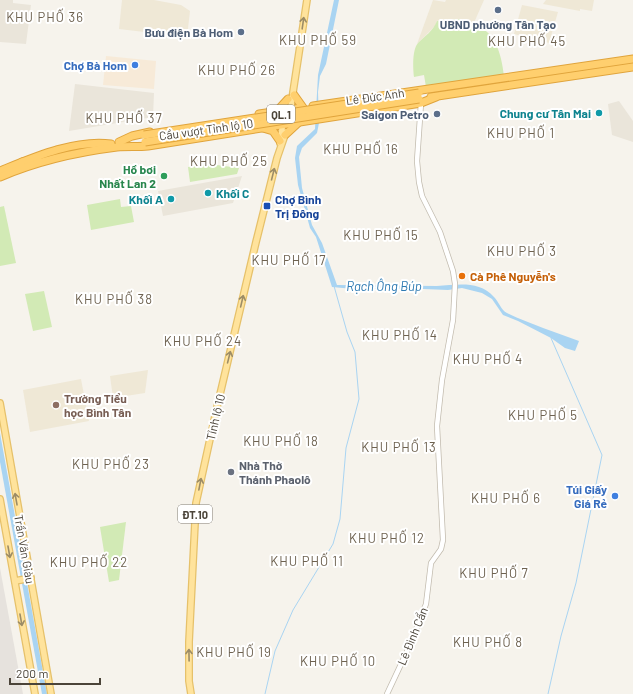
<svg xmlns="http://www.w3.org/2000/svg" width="633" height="694" font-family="Barlow,sans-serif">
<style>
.residential{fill:#eae5da}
.commercial{fill:#f7ead8}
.industrial{fill:#e6e2dd}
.education{fill:#efe8d6}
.green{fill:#d2eab5}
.water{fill:#a9d4f2}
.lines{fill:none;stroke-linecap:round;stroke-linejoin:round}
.stream{stroke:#a9d4f2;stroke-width:1}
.minor-casing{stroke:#c2bbae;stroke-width:6}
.major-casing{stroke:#e6c16a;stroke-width:8}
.highway-casing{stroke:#e0a43c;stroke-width:9}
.minor{stroke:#fff;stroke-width:4.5}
.major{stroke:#ffe39c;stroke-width:5.5}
.highway{stroke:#ffcf6e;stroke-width:7}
.highway-bridge-casing{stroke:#e0a43c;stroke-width:9;stroke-linecap:butt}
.highway-bridge{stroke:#ffcf6e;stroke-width:7}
.oneway{stroke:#9c8c66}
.service-dot{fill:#5c6f8a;stroke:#fff;stroke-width:1.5}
.shop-dot{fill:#3f7fe0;stroke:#fff;stroke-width:1.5}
.culture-dot{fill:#0f9aa8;stroke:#fff;stroke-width:1.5}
.leisure-dot{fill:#2e9e5b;stroke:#fff;stroke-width:1.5}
.transit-dot{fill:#1a4fb4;stroke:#fff;stroke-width:1.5}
.food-dot{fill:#e8710a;stroke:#fff;stroke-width:1.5}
.education-dot{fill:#8d6e63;stroke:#fff;stroke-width:1.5}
.worship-dot{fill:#6b7280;stroke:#fff;stroke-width:1.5}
.labels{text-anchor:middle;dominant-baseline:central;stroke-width:4;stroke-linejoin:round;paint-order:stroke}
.shield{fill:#fff;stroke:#817c74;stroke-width:1}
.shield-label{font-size:11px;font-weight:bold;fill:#4b4439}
.service-label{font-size:12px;font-weight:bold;fill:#4e5e75;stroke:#fff;text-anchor:end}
.shop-label{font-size:12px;font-weight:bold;fill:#366cbe;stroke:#fff;text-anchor:end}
.street-label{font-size:12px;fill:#4b4439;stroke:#fff}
.culture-label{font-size:12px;font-weight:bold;fill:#0d838f;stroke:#fff;text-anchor:end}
.leisure-label{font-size:12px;font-weight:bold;fill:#27864d;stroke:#fff;text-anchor:end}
.transit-label{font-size:12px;font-weight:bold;fill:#164399;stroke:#fff;text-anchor:start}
.food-label{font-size:12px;font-weight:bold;fill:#c56008;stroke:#fff;text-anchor:start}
.education-label{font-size:12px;font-weight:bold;fill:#785e54;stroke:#fff;text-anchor:start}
.worship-label{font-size:12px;font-weight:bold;fill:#5b616d;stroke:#fff;text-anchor:start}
.neighbourhood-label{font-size:13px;letter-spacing:1px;fill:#6e6250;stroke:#fff}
.water-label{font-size:13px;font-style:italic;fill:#2e7ab2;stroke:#fff}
</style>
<rect width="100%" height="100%" fill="#f6f3ec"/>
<g class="residential">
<path d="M0 0H13V3L31 5 26 44 0 42Z"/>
<path d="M75 84 154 93 153 117 69 131Z"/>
<path d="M619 101 633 121V142L612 135 608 104Z"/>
<path d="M242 176 233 203 163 216 158 191Z"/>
</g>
<path class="commercial" d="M106 56 156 61 154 89 103 85Z"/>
<path class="industrial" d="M0 568 23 694H0Z"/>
<g class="education">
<path d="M122 0H154L181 5 190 11 187 37 119 29Z"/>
<path d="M433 0 445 2 446 0H484L473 25 459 19 437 21 435 26 417 44Z"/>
<path d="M546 0H594L592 11 580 9V11L543 4Z"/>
<path d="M522 5 558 12 549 43 514 34Z"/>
<path d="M148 370 145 393 113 398 110 376Z"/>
<path d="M81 379 89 421 30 432 23 390Z"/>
</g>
<g class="green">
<path d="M459 19C467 22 476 25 483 29 498 38 502 60 504 76L426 87 424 75 414 77C413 68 412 50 418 43 425 36 433 31 437 21Z"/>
<path d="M210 164 239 168 237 174 190 182 188 167Z"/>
<path d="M120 199 121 207 131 206 134 222 91 230 87 205Z"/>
<path d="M4 206 16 263 0 266V207Z"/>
<path d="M44 291 52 327 33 331 25 294Z"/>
<path d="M126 522 119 580 109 582 100 527Z"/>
</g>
<g class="water">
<path d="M334 0H339L326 64 320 76 318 92 319 123 317 133 302 148 299 157 302 188 312 225 322 243 337 285 437 286C457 285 479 280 494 297 499 302 501 310 507 313 530 324 555 332 579 341L575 351 565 348 551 338 518 321 503 315 492 299 482 293 462 288 448 290 423 289H354L332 287 316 237 310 228 298 185 295 158 297 146 315 129 318 75Z"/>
<path d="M0 433 47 694H42L0 462Z"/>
</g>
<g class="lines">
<g class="stream">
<path d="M265 694 275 651 293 610 333 544 340 519 346 448 359 399 355 352 347 332 334 286"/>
<path d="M548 694 561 636 576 583 602 455 551 338"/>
</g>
<defs>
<path id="minor" d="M387 694 410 645 426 604 431 563 441 549 443 540 437 426 442 380 453 320 455 284 453 271 440 232 422 196 419 182 417 161 421 103"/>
<g id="major">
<path d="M290 112 307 0"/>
<path d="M280 143 283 122"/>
<path d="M0 403 51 694"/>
<path d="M0 499 35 694"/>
<path d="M15 581 31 578"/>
<path d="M191 694 189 681V642L196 503 217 407 256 242 277 158 286 132"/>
</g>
<g id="highway">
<path d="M294 95 304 109"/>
<path d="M431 97 633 67"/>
<path d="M313 106 633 59"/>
<path d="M277 111 288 99"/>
<path d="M259 114 301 108"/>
<path d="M263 128 273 131 280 141"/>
<path d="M285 135 298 123"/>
<path d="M119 142 132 136 150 132"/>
<path d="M22 162 38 159"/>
<path d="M0 171C32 158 75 139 111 144"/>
<path d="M0 177C37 161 77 152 117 147 127 146 138 147 148 146L421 103 436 97"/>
</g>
</defs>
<use href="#minor" class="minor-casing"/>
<use href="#major" class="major-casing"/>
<use href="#highway" class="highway-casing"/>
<use href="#minor" class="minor"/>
<use href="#major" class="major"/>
<use href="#highway" class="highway"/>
<defs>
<g id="highway-bridge">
<path d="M144 135 419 93"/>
<path d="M145 142 419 99"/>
</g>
</defs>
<use href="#highway-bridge" class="highway-bridge-casing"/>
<use href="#highway-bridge" class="highway-bridge"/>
</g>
<defs><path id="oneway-shaft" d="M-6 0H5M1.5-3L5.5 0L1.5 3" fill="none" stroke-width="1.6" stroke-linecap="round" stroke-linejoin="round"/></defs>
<g class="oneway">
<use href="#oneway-shaft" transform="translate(303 23) rotate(-82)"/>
<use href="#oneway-shaft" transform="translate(273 174) rotate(-76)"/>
<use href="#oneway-shaft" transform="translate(242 301) rotate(-77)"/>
<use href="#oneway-shaft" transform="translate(229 357) rotate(-76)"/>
<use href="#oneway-shaft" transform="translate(200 484) rotate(-79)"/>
<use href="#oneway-shaft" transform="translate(16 499) rotate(-100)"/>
<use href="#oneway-shaft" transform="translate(9 552) rotate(80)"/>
<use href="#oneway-shaft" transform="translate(21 620) rotate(80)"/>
<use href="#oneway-shaft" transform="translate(189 655) rotate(-91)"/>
</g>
<g class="service-dot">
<circle cx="498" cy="10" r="4"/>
<circle cx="241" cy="32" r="4"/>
<circle cx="437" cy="114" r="4"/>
</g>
<g class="shop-dot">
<circle cx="135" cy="65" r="4"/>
<circle cx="615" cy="496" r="4"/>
</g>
<g class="culture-dot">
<circle cx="599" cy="113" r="4"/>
<circle cx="208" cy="193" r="4"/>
<circle cx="171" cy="199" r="4"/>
</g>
<circle class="leisure-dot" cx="164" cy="176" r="4"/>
<rect class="transit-dot" x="263" y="202" width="8" height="8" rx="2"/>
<circle class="food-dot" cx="462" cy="276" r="4"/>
<circle class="education-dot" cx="56" cy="405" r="4"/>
<circle class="worship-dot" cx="231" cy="472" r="4"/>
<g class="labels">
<g class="shield">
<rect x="267" y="105" width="28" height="18" rx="3"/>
<rect x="178" y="505" width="34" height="18" rx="3"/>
</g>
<g class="shield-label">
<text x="281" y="114">QL.1</text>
<text x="195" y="514">ĐT.10</text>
</g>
<g class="service-label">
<text x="498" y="24" text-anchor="middle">UBND phường Tân Tạo</text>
<text x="233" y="32">Bưu điện Bà Hom</text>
<text x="429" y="114">Saigon Petro</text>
</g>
<g class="shop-label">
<text x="127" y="65">Chợ Bà Hom</text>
<text x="607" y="489">Túi Giấy<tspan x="607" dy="14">Giá Rẻ</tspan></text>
</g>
<g class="street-label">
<text transform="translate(375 96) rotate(-8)">Lê Đức Anh</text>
<text transform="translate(206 129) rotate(-8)">Cầu vượt Tỉnh lộ 10</text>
<text transform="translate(215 417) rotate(-77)">Tỉnh lộ 10</text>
<text transform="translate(25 549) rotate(80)">Trần Văn Giàu</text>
<text transform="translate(412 636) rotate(-68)">Lê Đình Cẩn</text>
</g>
<g class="culture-label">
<text x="591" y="113">Chung cư Tân Mai</text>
<text x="216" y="193" text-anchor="start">Khối C</text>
<text x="163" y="199">Khối A</text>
</g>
<g class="leisure-label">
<text x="156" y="169">Hồ bơi<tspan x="156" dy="14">Nhất Lan 2</tspan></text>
</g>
<g class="transit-label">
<text x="275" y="199">Chợ Bình<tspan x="275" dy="14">Trị Đông</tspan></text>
</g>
<g class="food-label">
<text x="470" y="276">Cà Phê Nguyễn's</text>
</g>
<g class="education-label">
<text x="64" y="398">Trường Tiểu<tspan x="64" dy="14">học Bình Tân</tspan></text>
</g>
<g class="worship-label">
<text x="239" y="465">Nhà Thờ<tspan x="239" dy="14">Thánh Phaolô</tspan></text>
</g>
<g class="neighbourhood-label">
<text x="45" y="17">KHU PHỐ 36</text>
<text x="318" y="40">KHU PHỐ 59</text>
<text x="527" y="41">KHU PHỐ 45</text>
<text x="237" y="70">KHU PHỐ 26</text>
<text x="124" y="118">KHU PHỐ 37</text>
<text x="521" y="133">KHU PHỐ 1</text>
<text x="361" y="149">KHU PHỐ 16</text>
<text x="229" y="161">KHU PHỐ 25</text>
<text x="381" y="235">KHU PHỐ 15</text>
<text x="522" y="251">KHU PHỐ 3</text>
<text x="289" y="260">KHU PHỐ 17</text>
<text x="114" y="299">KHU PHỐ 38</text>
<text x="400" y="335">KHU PHỐ 14</text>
<text x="203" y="341">KHU PHỐ 24</text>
<text x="488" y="359">KHU PHỐ 4</text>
<text x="543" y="415">KHU PHỐ 5</text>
<text x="281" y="441">KHU PHỐ 18</text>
<text x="399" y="447">KHU PHỐ 13</text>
<text x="111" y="464">KHU PHỐ 23</text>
<text x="506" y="498">KHU PHỐ 6</text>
<text x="387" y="538">KHU PHỐ 12</text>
<text x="307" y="561">KHU PHỐ 11</text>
<text x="89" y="562">KHU PHỐ 22</text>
<text x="494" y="573">KHU PHỐ 7</text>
<text x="488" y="642">KHU PHỐ 8</text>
<text x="234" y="652">KHU PHỐ 19</text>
<text x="338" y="661">KHU PHỐ 10</text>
</g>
<g class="water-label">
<text x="384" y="286">Rạch Ông Búp</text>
</g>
</g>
<path d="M10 678v6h90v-6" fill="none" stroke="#4b4439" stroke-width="2"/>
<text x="16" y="678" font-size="12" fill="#4b4439" stroke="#ffffff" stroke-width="3" paint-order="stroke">200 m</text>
</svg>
